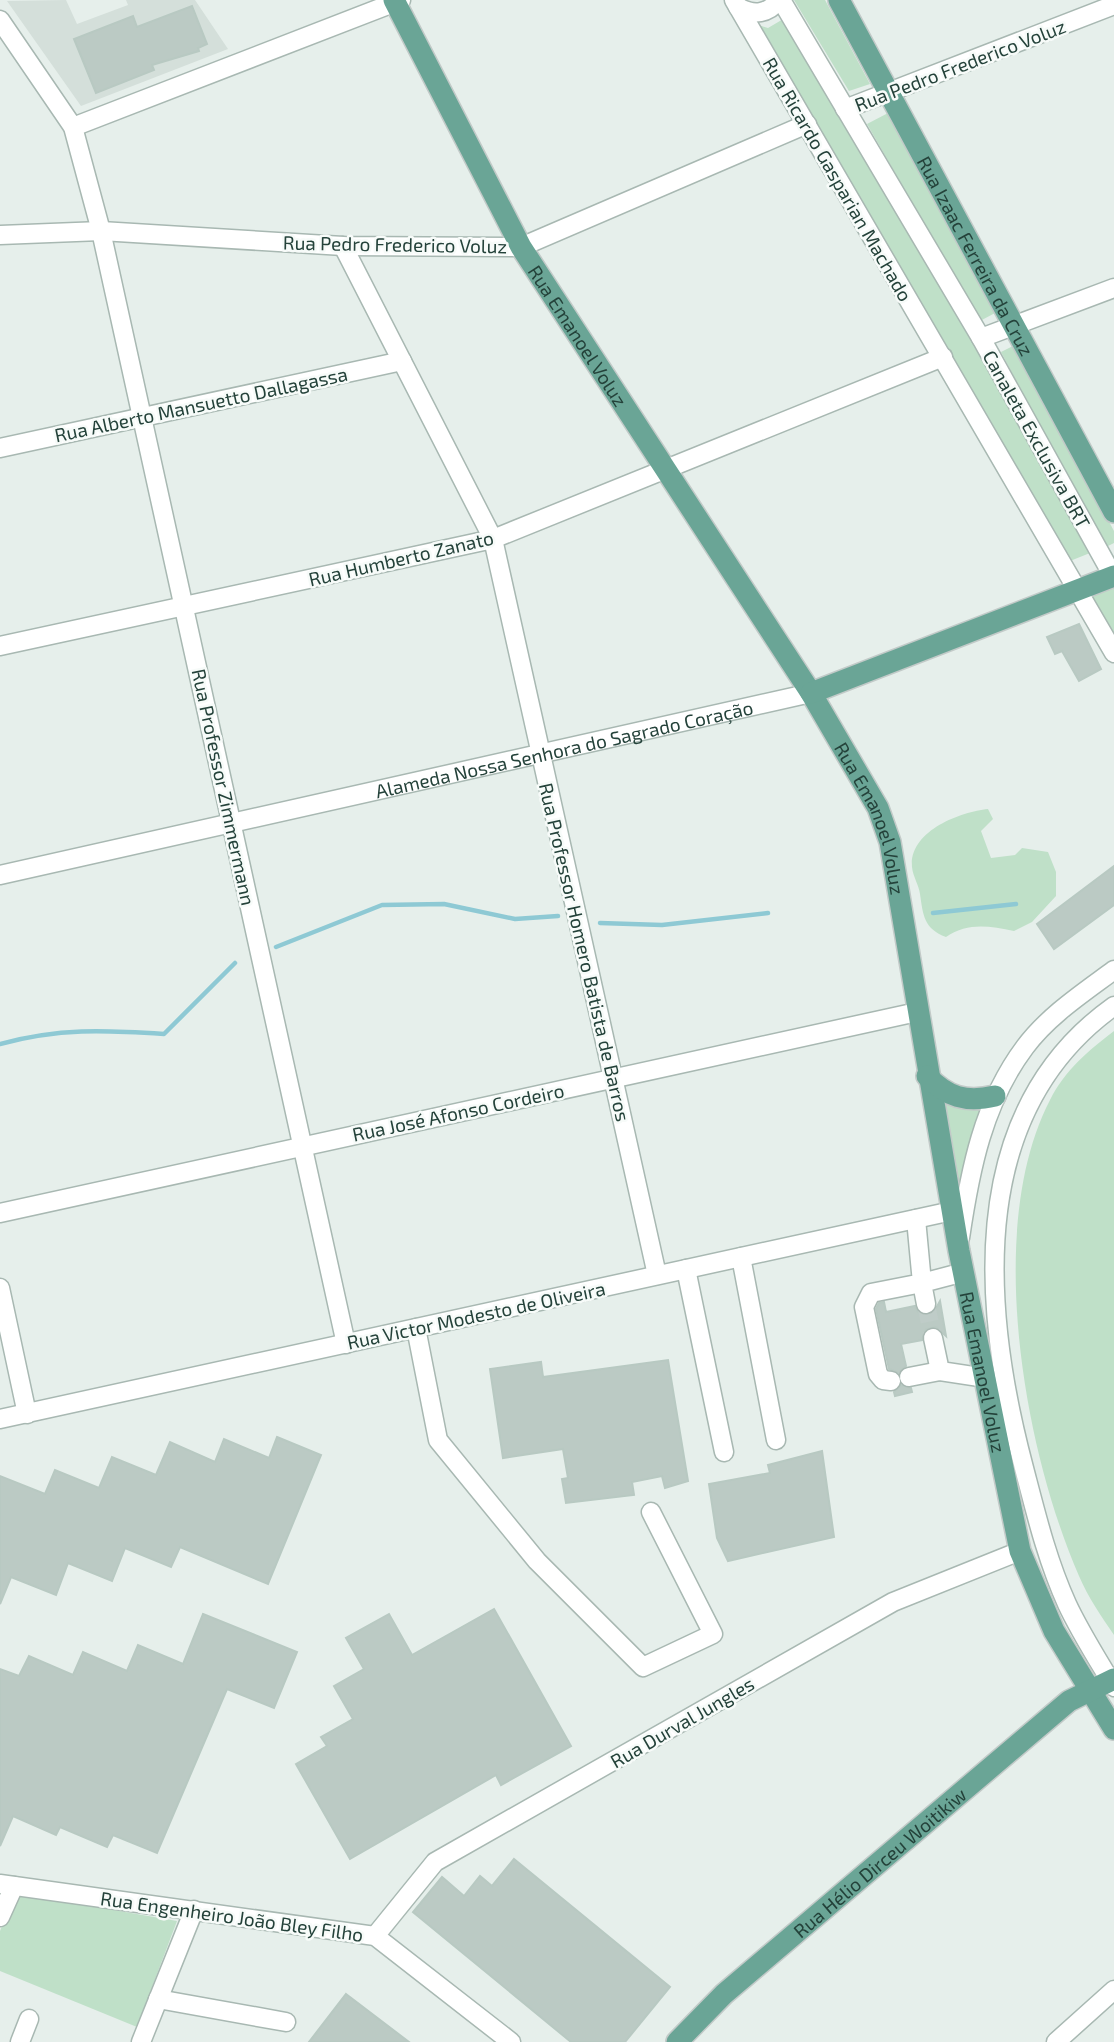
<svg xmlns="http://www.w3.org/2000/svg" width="1114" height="2042" font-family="'Exo 2',sans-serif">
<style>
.built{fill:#d4dfda}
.green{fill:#bfe0c8}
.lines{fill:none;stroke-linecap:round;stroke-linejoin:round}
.stream{stroke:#8ec9d4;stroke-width:4.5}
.building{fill:#bbcac4;stroke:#b8c9c2;stroke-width:2}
.minor-tunnel{stroke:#bfccc8;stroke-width:18;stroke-dasharray:18 9;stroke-linecap:butt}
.minor-casing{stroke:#a8b8b2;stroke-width:21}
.major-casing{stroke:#c2cac8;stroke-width:24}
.minor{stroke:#fff;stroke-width:18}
.major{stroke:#6aa596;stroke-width:21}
.labels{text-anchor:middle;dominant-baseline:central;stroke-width:5;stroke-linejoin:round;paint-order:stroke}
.street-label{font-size:19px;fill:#24423a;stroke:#f7fbf9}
</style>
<rect width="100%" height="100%" fill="#e6efeb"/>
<path class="built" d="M66 0 77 24 128 5 126 0H195L228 49 81 106 7 1Z"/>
<g class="green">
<path d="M794 0H825L870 84 849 91Z"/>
<path d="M785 18 1095 551 1070 561 755 24 768 28Z"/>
<path d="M890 112 995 313 980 321 867 124Z"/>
<path d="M1015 345 1114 531V543L1104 548 1001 352Z"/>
<path d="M1114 582V644L1088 593Z"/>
<path d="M988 809 993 819 981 831 991 858 1015 855 1022 848 1048 852 1056 872V896L1032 922 1014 931C989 926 968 922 946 937 924 929 923 915 920 894 919 885 913 877 912 867 909 831 960 812 988 809Z"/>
<path d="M1114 1031V1635C1101 1616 1088 1597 1079 1576 1024 1450 984 1227 1050 1100 1065 1070 1088 1051 1114 1031Z"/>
<path d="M944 1100 985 1105 962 1192H953Z"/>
<path d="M16 1893 177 1921 137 2027 0 1971V1931Z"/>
</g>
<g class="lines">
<g class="stream">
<path d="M933 913 1016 904"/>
<path d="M600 923 662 925 768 913"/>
<path d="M276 947 382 905 444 904 515 919 558 916"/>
<path d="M0 1044C59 1028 104 1030 164 1034L235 963"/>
</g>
</g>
<g class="building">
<path d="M192 6 207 44 198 48 199 51 152 65 154 70 96 93 74 39 133 16 137 27Z"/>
<path d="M1079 624 1101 669 1079 681 1062 651 1055 654 1047 637Z"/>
<path d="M1114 866V905L1054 949 1037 924Z"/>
<path d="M940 1301 946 1336 936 1327 926 1329 922 1340 901 1344 906 1366 899 1373 889 1369 876 1309 879 1303 884 1302 886 1312 915 1306 918 1312 927 1315 934 1312Z"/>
<path d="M668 1360 688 1481 665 1488 662 1476 632 1482 634 1495 566 1503 562 1479 568 1478 563 1449 503 1458 490 1369 541 1362 543 1377Z"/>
<path d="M901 1385 911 1388 912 1392 895 1396 894 1392Z"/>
<path d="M277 1437 321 1455 268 1584 180 1547 171 1567 125 1548 112 1581 68 1563 56 1595 11 1577 0 1604V1476L45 1494 55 1470 99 1488 112 1457 156 1475 170 1442 215 1462 224 1439 269 1458Z"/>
<path d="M822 1451 834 1537 728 1561 717 1538 709 1484 770 1473 768 1465Z"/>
<path d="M494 1609 571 1746 501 1785 496 1775 350 1859 296 1764 327 1746 321 1737 353 1719 334 1686 364 1669 346 1638 389 1614 412 1655Z"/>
<path d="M203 1614 297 1652 274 1708 227 1689 157 1853 113 1835 107 1847 60 1827 56 1835 13 1816 0 1846V1669L19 1676 29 1656 73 1675 83 1652 127 1671 138 1645 183 1664Z"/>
<path d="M514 1859 670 1987 625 2042H571L413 1912 442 1877 464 1896 480 1876 492 1886Z"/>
<path d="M346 1994 409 2042H309Z"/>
</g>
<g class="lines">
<path class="minor-tunnel" d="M926 1304 933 1338"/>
<defs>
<g id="minor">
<path d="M734 0 1114 653"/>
<path d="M781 0 981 338 1114 578"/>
<path d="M738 7C754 16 768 14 779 0"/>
<path d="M0 20 73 127 101 231 346 1344"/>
<path d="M845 109 1114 5"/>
<path d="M73 127 401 0"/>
<path d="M0 235 101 231 343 246 521 247 807 124"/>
<path d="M343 246 493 539 657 1275"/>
<path d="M981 338 1114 288"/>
<path d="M0 448 402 361"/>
<path d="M0 646 493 539 943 357"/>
<path id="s1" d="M0 875 811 693"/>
<path d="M1114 1006C964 1113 982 1310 1024 1468 1036 1514 1047 1560 1067 1604 1080 1632 1098 1660 1114 1687"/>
<path d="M0 1213 917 1012"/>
<path d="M960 1238C970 1170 983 1103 1025 1047 1048 1016 1083 993 1114 970"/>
<path d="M741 1257 776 1440"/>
<path d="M686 1269 724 1452"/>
<path d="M0 1288 27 1414"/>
<path d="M926 1304 922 1283 964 1272"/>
<path d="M416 1328 438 1440 537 1561 643 1667 713 1634 651 1512"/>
<path d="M933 1338 940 1371 986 1378"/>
<path d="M909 1377 940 1371"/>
<path d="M891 1381 883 1380 878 1374 864 1307 871 1293 922 1283 916 1219"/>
<path d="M0 1419 952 1211"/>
<path d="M0 1884 375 1936 511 2042"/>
<path d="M0 1917 14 1886"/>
<path d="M375 1936 435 1862 893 1602 1020 1551"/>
<path d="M158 1999 286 2022"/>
<path d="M20 2042 29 2019"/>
<path d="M141 2042 194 1910"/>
<path d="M1056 2042 1114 1990"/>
</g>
<g id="major">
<path id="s2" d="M394 0 521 247 811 693 878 808 890 842 959 1251 1020 1551 1054 1631 1114 1729"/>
<path id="s3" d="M839 0 1114 512"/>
<path d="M811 693 1114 576"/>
<path d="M927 1076C947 1097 966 1103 995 1096"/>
<path id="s4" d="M677 2042 724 1994 1069 1701 1114 1679"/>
</g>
</defs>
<use href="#minor" class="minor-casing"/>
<use href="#major" class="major-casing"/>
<use href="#minor" class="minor"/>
<use href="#major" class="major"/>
</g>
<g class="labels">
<g class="street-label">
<text transform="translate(960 65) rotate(-21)">Rua Pedro Frederico Voluz</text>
<text transform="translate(838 179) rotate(60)">Rua Ricardo Gasparian Machado</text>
<text transform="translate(395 244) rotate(1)">Rua Pedro Frederico Voluz</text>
<text stroke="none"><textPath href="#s3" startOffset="290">Rua Izaac Ferreira da Cruz</textPath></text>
<text stroke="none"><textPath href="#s2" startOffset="383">Rua Emanoel Voluz</textPath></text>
<text transform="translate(201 404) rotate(-12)">Rua Alberto Mansuetto Dallagassa</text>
<text transform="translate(1037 439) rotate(61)">Canaleta Exclusiva BRT</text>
<text transform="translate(401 558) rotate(-13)">Rua Humberto Zanato</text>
<text stroke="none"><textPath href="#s1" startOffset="578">Alameda Nossa Senhora do Sagrado Coração</textPath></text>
<text transform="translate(224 787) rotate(78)">Rua Professor Zimmermann</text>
<text stroke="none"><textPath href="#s2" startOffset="950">Rua Emanoel Voluz</textPath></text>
<text transform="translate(585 952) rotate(77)">Rua Professor Homero Batista de Barros</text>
<text transform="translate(458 1112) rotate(-12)">Rua José Afonso Cordeiro</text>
<text transform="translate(476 1315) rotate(-12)">Rua Victor Modesto de Oliveira</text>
<text stroke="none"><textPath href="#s2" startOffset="1517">Rua Emanoel Voluz</textPath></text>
<text transform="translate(682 1722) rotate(-30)">Rua Durval Jungles</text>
<text stroke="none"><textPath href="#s4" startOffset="271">Rua Hélio Dirceu Woitikiw</textPath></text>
<text transform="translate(232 1916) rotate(8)">Rua Engenheiro João Bley Filho</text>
</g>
</g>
</svg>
